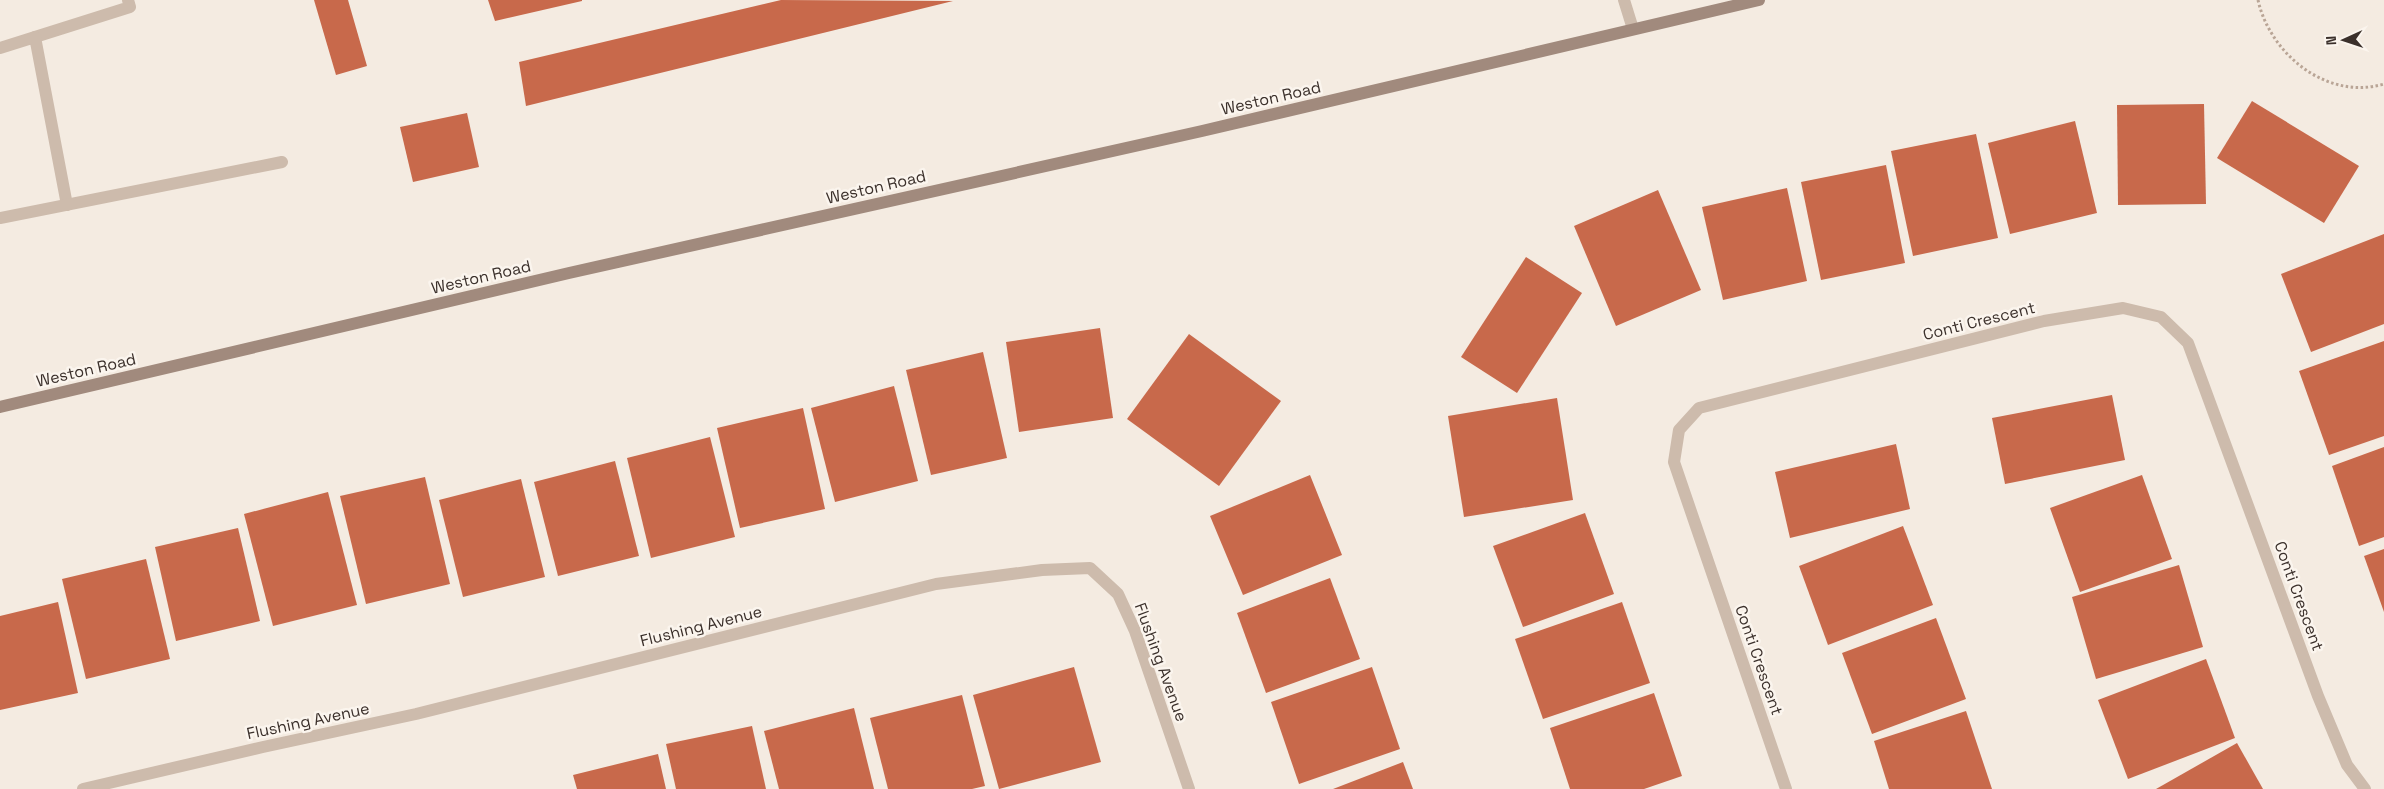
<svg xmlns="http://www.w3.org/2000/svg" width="2384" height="789" font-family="'Space Grotesk',sans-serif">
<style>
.building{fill:#c8694b}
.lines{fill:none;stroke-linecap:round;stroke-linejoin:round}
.path{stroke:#b9a596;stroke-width:3;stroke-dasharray:2.5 2.5;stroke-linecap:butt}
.lane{stroke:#cdbbac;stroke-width:12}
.street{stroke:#cdbbac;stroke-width:12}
.secondary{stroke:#a18a7d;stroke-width:12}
.labels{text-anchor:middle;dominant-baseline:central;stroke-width:5;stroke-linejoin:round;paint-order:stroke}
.street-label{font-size:16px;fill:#3b302b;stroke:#fbf5ee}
</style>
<rect width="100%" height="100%" fill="#f4ebe1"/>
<g class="building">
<path d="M314 0H348L367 66 336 75Z"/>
<path d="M488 0H582V1L495 21Z"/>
<path d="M781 0 953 1 526 106 519 62Z"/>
<path d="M2252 101 2359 166 2324 223 2217 158Z"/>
<path d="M2204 104 2206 204 2118 205 2117 105Z"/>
<path d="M467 113 479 167 413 182 400 127Z"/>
<path d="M2075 121 2097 213 2010 234 1988 143Z"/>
<path d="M1976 134 1998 238 1913 256 1891 151Z"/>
<path d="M1886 165 1905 263 1821 280 1801 182Z"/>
<path d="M1787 188 1807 281 1723 300 1702 207Z"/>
<path d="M1658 190 1701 290 1616 326 1574 226Z"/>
<path d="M2384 234V324L2311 352 2281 274Z"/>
<path d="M1526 257 1582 293 1517 393 1461 357Z"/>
<path d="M1100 328 1113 418 1019 432 1006 342Z"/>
<path d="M1189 334 1281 401 1219 486 1127 419Z"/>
<path d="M2384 341V436L2329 455 2299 371Z"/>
<path d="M983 352 1007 458 931 475 906 370Z"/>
<path d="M894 386 918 481 835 502 811 408Z"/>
<path d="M2112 395 2125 460 2005 484 1992 418Z"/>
<path d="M1557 398 1573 500 1464 517 1448 416Z"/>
<path d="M803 408 825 509 740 528 717 428Z"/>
<path d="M710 437 735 537 651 558 627 458Z"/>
<path d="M1896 444 1910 509 1790 538 1775 472Z"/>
<path d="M2384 447V537L2359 546 2332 466Z"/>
<path d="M615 461 639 556 558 576 534 482Z"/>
<path d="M1310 475 1342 555 1243 595 1210 516Z"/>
<path d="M2142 475 2172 559 2080 592 2050 508Z"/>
<path d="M425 477 450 584 366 604 340 496Z"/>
<path d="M521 479 545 577 463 597 439 500Z"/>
<path d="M328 492 357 605 273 626 244 514Z"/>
<path d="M1585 513 1614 594 1523 627 1493 546Z"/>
<path d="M1903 526 1933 605 1828 645 1799 566Z"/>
<path d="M238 528 260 621 176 641 155 547Z"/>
<path d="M2384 549V612L2364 556Z"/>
<path d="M146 559 170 659 86 679 62 579Z"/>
<path d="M2179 565 2203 647 2096 679 2072 597Z"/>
<path d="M1330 578 1360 659 1266 693 1237 613Z"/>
<path d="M58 602 78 693 0 710V616Z"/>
<path d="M1622 602 1650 683 1543 719 1515 639Z"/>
<path d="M1936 618 1966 699 1872 734 1842 653Z"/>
<path d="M2206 659 2235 738 2128 779 2098 700Z"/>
<path d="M1074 667 1101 762 999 789 973 695Z"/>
<path d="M1372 667 1400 749 1299 784 1271 702Z"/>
<path d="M1654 693 1682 776 1644 789H1570L1550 728Z"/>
<path d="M962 695 985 786 972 789H888L870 718Z"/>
<path d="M854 708 874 789H779L764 731Z"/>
<path d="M1966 711 1992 789H1889L1874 741Z"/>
<path d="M752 726 766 789H676L666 744Z"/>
<path d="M2237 743 2263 789H2156Z"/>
<path d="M658 754 666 789H577L573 775Z"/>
<path d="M1403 762 1413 789H1333Z"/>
</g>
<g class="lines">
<path class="path" d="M2258 0C2270 54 2327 101 2384 84"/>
<g class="lane">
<path d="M1624 0 1633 29"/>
<path d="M35 37 130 7 128 0"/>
<path d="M0 48 35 37 67 205"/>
<path d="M0 218 282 162"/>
</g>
<g class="street">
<path d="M83 789 263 747 416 714 936 584 1042 570 1090 568 1118 594 1135 631 1189 789"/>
<path d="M1786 789 1674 462 1679 430 1699 408 2044 321 2123 308 2161 317 2188 343 2318 696 2347 765 2365 789"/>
</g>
<path class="secondary" d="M0 407 569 273 1202 131 1759 0"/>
</g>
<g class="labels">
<g class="street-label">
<text transform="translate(1271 98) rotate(-13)">Weston Road</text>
<text transform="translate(876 187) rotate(-13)">Weston Road</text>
<text transform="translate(481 277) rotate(-13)">Weston Road</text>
<text transform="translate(1979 321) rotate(-14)">Conti Crescent</text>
<text transform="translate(86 370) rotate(-13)">Weston Road</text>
<text transform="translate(2299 596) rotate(70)">Conti Crescent</text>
<text transform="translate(701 626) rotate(-14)">Flushing Avenue</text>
<text transform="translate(1759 660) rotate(71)">Conti Crescent</text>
<text transform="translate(1161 662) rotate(70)">Flushing Avenue</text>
<text transform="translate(308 721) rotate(-12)">Flushing Avenue</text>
</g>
</g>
<g transform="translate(2344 40) rotate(267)" stroke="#fbf5ee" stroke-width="4" paint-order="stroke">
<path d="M0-4L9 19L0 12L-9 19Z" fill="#3b302b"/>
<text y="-8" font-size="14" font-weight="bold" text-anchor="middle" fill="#3b302b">N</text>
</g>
</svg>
